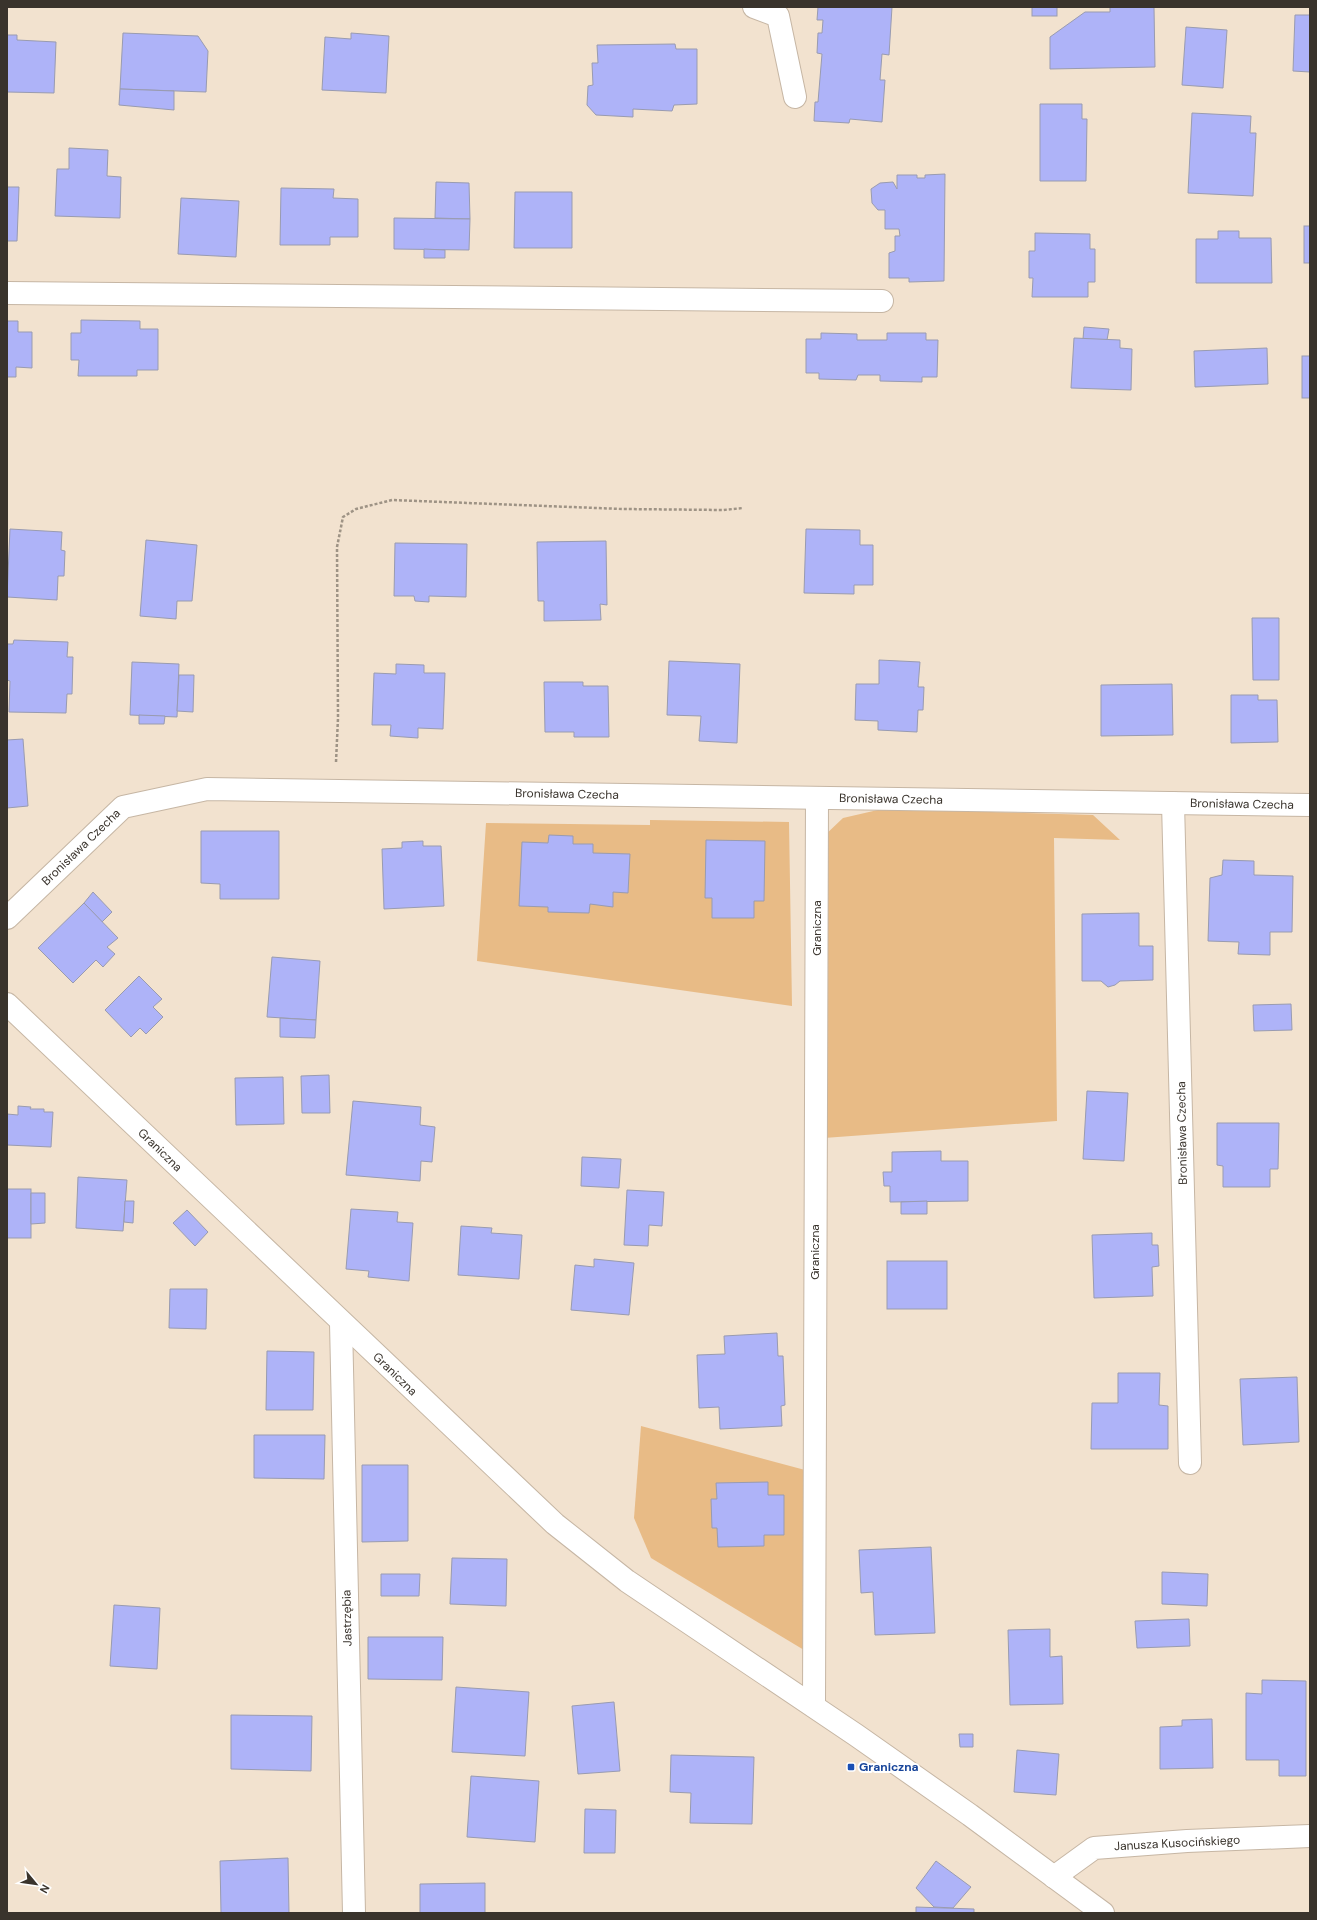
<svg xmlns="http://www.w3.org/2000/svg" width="1317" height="1920" font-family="'DM Sans',sans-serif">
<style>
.green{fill:#e8bb86}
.building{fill:#aeb3f8;stroke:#999bb0}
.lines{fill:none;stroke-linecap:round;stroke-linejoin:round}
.minor-casing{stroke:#c6b6a4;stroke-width:24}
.path{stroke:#9e9385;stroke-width:2.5;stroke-dasharray:3 2;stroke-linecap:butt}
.minor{stroke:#fff;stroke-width:22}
.transit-dot{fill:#1a4fb4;stroke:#fff;stroke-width:1.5}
.labels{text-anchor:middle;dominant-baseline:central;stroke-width:4;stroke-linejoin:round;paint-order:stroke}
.street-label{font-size:12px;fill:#39332c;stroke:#fff}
.transit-label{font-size:12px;font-weight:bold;fill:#164399;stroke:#fff;text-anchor:start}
</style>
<rect width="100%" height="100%" fill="#f2e2cf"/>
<g class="green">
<path d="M882 809 1093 815 1120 840 1054 838 1057 1121 824 1138 823 837 843 818Z"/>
<path d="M650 820 789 822 792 1006 477 961 486 823 650 825Z"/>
<path d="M641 1426 805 1470 809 1653 651 1558 634 1518Z"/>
</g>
<g class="building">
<path d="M818 7H892L889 55 882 54 880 80H885L882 122 850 119 849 123 814 121 815 102H818L822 54 817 53 818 33H822L823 20H817Z"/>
<rect x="1032" y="7" width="25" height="9"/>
<path d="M1110 7H1154L1155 67 1050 69V37L1085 12H1110Z"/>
<path d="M1295 15H1310V72L1293 71Z"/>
<path d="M1186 27 1227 30 1223 88 1182 85Z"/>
<path d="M123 33 198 36 208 51 206 92 120 89Z"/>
<path d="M351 33 389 36 386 93 322 90 325 37 351 39Z"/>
<path d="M7 35H17V40L56 42 54 93 7 92Z"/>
<path d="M675 44 676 49H697V104L674 105 672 111 633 109V117L596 115 587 105 588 86 593 85 592 63H598L597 45Z"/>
<path d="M120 89 174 91V110L119 105Z"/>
<path d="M1040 104H1082V119H1087L1086 181H1040Z"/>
<path d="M1192 113 1251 116 1250 133H1256L1253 196 1188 193Z"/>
<path d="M69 148 108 150 107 176 121 177 120 218 55 216 57 169H69Z"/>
<path d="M945 174 944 281 909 282V278H889V253L895 251V236H900L899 229H885V210H878L872 203 871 189 880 183 893 182 897 189V175H917V178H925V175Z"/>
<path d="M436 182 469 183 470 219 435 218Z"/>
<path d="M7 187H19L17 241H7Z"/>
<path d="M281 188 334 189 333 198 358 199V237H330V245H280Z"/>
<path d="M515 192H572V248H514Z"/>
<path d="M181 198 239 201 236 257 178 254Z"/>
<path d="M394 218 470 219 469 250 394 249Z"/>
<rect x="1304" y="226" width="6" height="37"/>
<path d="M1218 231H1239V238H1271L1272 283H1196V239H1218Z"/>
<path d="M1035 233 1090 234V249H1095V282H1088V297H1032L1033 278H1029V251H1035Z"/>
<path d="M424 249 445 250V258H424Z"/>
<path d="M81 320 140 321V329H158V370H137V376H78L79 360H71V333H81Z"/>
<path d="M7 321H18V332H32V368L16 367V377H7Z"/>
<path d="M1084 327 1109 329 1107 340 1083 339Z"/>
<path d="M821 333 857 334V340H887V333H926V340H938L937 377H922V382L880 381V375H858L856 380 819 379V373H806V339H821Z"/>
<path d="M1074 338 1120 340V348L1132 349 1131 390 1071 388Z"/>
<path d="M1267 348 1268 384 1195 387 1194 351Z"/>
<rect x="1302" y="356" width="8" height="42"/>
<path d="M10 529 62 532 61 550 65 551 64 576H58L57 600 7 597Z"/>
<path d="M806 529 860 530V545H873V585H854V594L804 593Z"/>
<path d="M146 540 197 545 192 601H177L176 619 140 616Z"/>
<path d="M606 541 607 605 600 604 601 620 544 621V601H538L537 542Z"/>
<path d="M395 543 467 544 466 597 429 596V602L415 601 414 596H394Z"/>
<path d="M1252 618H1279V680H1253Z"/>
<path d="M14 640 68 642 67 657H73L72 694H67L66 713 9 712 10 681 7 680V644H13Z"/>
<path d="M879 660 920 662 918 687H924L923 710H918L917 732 878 730V721L855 720 856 684H879Z"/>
<path d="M669 661 740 664 737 743 699 741 701 716 667 715Z"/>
<path d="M132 662 179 664 177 717 130 715Z"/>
<path d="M396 664 424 665V673H445L443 729 418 728V738L390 736 391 725H372L374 673 396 674Z"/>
<path d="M179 675H194L193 712 177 711Z"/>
<path d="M544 682H583V686H608L609 737H574V732H545Z"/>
<path d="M1172 684 1173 735 1101 736V685Z"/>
<path d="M1231 695H1258V700H1277L1278 742 1231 743Z"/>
<path d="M139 715 165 716 164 724H139Z"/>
<path d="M23 739 28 806 7 808V740Z"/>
<path d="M201 831H279V899H220V884L201 883Z"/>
<path d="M549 835 573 836V844H593V853L630 854 628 893 613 892V907L590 904 589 913 548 912V907L519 906 522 842 548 843Z"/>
<path d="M706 840 765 841 764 901H754V918H712V898H705Z"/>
<path d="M423 841V846H441L444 906 384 909 382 849 402 848V842Z"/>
<path d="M1223 860 1254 861V875L1293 876 1292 932H1270V955L1238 954 1239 942 1208 941 1210 878 1222 875Z"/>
<path d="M93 892 112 912 102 922 84 903Z"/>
<path d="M84 903 118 938 107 947 115 954 103 967 96 960 73 983 38 948Z"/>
<path d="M1139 913V946H1153V980L1120 981 1115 985 1108 987 1101 981H1082V914Z"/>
<path d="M272 957 320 961 316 1020 267 1017Z"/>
<path d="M139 976 162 999 153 1007 163 1017 146 1034 140 1028 131 1037 105 1010Z"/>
<path d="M1291 1004 1292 1030 1254 1031 1253 1005Z"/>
<path d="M280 1018 316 1020 315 1038 280 1037Z"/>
<path d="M329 1075 330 1113H302L301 1076Z"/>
<path d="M283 1077 284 1124 236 1125 235 1078Z"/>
<path d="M1087 1091 1128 1093 1124 1161 1083 1159Z"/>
<path d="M353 1101 421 1107 420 1125 435 1127 432 1162 421 1161 420 1181 346 1175Z"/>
<path d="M18 1106 31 1107 30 1109H44V1112H53L51 1147 7 1145V1114L18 1115Z"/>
<path d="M1217 1123H1279L1278 1169H1270V1187H1223V1166L1217 1165Z"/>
<path d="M941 1151V1161H968V1201L890 1202V1186H884L883 1172H892V1152Z"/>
<path d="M582 1157 621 1159 619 1188 581 1186Z"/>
<path d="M78 1177 127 1180 123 1231 76 1228Z"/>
<rect x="7" y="1189" width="24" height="49"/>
<path d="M627 1190 664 1192 662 1226 649 1225 648 1246 624 1245Z"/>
<path d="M31 1193H45V1223L31 1224Z"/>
<path d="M125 1201H134L133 1223 124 1222Z"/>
<path d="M927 1201V1214H901V1202Z"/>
<path d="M351 1209 398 1212 397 1222 413 1223 409 1281 368 1277 369 1271 346 1269Z"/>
<path d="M187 1210 208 1232 195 1246 173 1223Z"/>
<path d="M461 1226 492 1228 491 1233 522 1235 519 1279 458 1275Z"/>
<path d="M1152 1233V1245H1158L1159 1266 1152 1267 1153 1296 1094 1298 1092 1235Z"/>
<path d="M594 1259 634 1263 629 1315 571 1310 575 1265 594 1267Z"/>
<rect x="887" y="1261" width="60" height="48"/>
<path d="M170 1289H207L206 1329 169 1328Z"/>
<path d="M777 1333 778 1356H783L785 1405 781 1406 782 1426 720 1429 719 1407 699 1408 697 1355 725 1354 724 1336Z"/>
<path d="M267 1351 314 1352 313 1410H266Z"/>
<path d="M1118 1373H1160L1159 1405 1168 1406V1449H1091L1092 1403H1118Z"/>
<path d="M1297 1377 1299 1442 1243 1445 1240 1379Z"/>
<path d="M254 1435H325L324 1479 254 1478Z"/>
<path d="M362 1465H408V1541L362 1542Z"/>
<path d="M768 1482V1495H784V1535H764V1546L718 1547 717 1528H712L711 1499H717L716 1483Z"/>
<path d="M931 1547 935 1633 875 1635 873 1592 861 1593 859 1550Z"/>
<path d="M452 1558 507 1559 506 1606 450 1604Z"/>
<path d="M1162 1572 1208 1574 1207 1606 1162 1604Z"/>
<path d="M381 1574H420L419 1596H381Z"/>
<path d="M114 1605 160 1608 157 1669 110 1666Z"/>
<path d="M1189 1619 1190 1646 1137 1648 1135 1621Z"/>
<path d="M1050 1629V1657L1062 1656 1063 1704 1010 1705 1008 1630Z"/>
<path d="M368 1637H443L442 1680 368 1679Z"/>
<path d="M1262 1680 1306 1681V1776H1279V1760H1246V1693L1262 1694Z"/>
<path d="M456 1687 529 1692 525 1756 452 1752Z"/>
<path d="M614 1702 620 1771 578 1774 572 1706Z"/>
<path d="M231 1715 312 1716 311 1771 231 1769Z"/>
<path d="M1212 1719 1213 1768 1160 1769V1727L1182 1726V1720Z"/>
<path d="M959 1734H973V1747H960Z"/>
<path d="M1017 1750 1059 1754 1056 1795 1014 1792Z"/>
<path d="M671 1755 754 1757 752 1824 690 1823 691 1793 670 1792Z"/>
<path d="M471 1776 539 1781 535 1842 467 1837Z"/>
<path d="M585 1809 616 1810 615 1853H584Z"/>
<path d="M288 1858 289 1913H221L220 1861Z"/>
<path d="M936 1861 971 1887 953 1908 934 1907 916 1888Z"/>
<path d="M485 1883V1913H420V1884Z"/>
<path d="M916 1907 974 1909V1913H916Z"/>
</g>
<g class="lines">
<defs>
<g id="minor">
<path d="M754 7 778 16 795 97"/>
<path d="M7 293 882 301"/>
<path d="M1173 803 1190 1463"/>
<path d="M7 918 123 807 207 789 1310 805"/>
<path d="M7 1004 555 1524 627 1581 856 1735 970 1815 1103 1913"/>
<path d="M341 1323 354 1913"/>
<path d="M814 1706 817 798"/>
<path d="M1054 1877 1094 1848 1187 1841 1310 1836"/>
</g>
</defs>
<use href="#minor" class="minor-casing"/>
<path class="path" d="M336 762 338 718 337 547 343 517 356 509 392 500 622 509 723 510 743 508"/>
<use href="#minor" class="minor"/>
</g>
<rect class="transit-dot" x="847" y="1763" width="8" height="8" rx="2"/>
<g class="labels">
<g class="street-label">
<text transform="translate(567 794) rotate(1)">Bronisława Czecha</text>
<text transform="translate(891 799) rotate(1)">Bronisława Czecha</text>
<text transform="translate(1242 804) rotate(1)">Bronisława Czecha</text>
<text transform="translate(81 847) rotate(-44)">Bronisława Czecha</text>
<text transform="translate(817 928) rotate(-90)">Graniczna</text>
<text transform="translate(1182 1133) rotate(-91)">Bronisława Czecha</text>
<text transform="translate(160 1150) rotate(44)">Graniczna</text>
<text transform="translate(815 1252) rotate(-90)">Graniczna</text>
<text transform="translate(395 1374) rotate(44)">Graniczna</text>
<text transform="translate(347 1618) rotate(-91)">Jastrzębia</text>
<text transform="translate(1177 1843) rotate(-3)">Janusza Kusocińskiego</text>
</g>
<g class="transit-label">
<text x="859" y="1767">Graniczna</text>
</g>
</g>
<rect width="1317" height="1920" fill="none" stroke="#39332c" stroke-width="16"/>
<g transform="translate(36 1884) rotate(119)" stroke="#ffffff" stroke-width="3" paint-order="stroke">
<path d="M0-3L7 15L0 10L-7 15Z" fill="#39332c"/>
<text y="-6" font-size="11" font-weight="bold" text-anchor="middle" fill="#39332c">N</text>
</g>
</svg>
